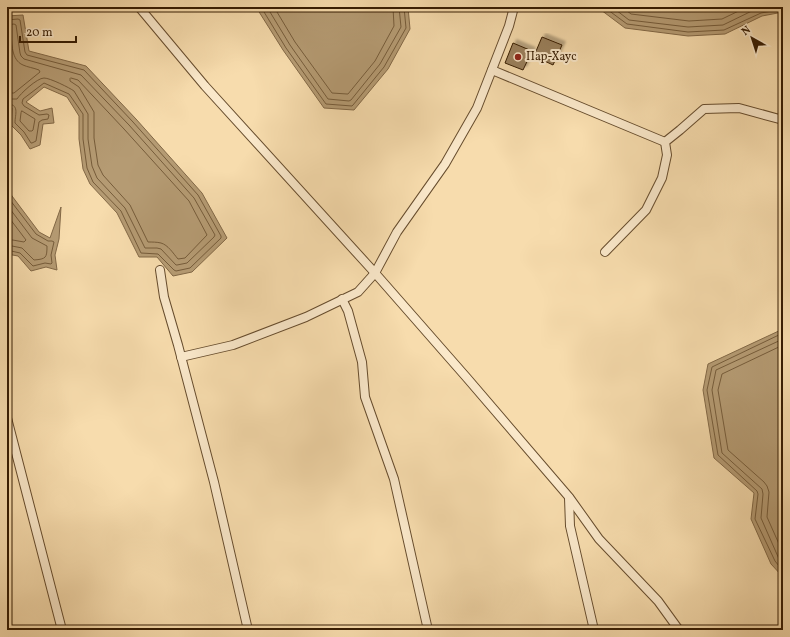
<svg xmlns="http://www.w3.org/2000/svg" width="790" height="637" font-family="Vollkorn,serif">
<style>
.water{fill:#b59b73;stroke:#826846}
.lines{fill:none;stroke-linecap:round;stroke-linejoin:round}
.shore{stroke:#765c3a;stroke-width:1}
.building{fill:#9a805b;stroke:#361c02;filter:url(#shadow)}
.lane-casing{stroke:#664c2d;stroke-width:10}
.lane{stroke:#fae8ca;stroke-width:8}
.poi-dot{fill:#8f2418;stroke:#fae8ca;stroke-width:1.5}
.labels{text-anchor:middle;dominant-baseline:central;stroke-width:4;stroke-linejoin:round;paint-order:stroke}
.poi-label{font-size:12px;fill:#361c02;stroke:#fae8ca;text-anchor:start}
</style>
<defs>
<filter id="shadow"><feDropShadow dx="3.5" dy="-3.5" stdDeviation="1" flood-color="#0004"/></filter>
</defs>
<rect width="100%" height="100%" fill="#f7dcad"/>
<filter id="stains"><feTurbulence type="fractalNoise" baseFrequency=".005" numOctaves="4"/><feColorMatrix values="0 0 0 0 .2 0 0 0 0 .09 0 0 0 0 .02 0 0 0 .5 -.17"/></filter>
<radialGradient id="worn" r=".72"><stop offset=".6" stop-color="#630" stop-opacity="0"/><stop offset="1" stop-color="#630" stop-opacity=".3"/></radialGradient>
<g class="water">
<path d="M256 7H408L410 29 388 69 354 110 324 108 283 50Z"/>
<path d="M597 7H783V12L762 16 725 34 688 36 625 28Z"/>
<path d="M23 15 29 51 86 66 136 119 202 193 227 238 192 272 173 276 157 257H139L117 213 90 184 83 169 79 139V116L67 97 44 87 26 102 40 111 52 108 54 123 43 124 40 145 30 149 21 135 11 125 12 108H7V16Z"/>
<path d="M7 188 12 196 39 232 50 238 61 207 59 239 55 255 57 270 46 267 31 271 18 256 7 254Z"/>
<path d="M783 329V577L771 564 751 519 754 493 714 458 703 390 708 364Z"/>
</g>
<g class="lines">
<g class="shore">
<path d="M261 7 286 48 326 104 352 106 353 105 384 67 406 28 404 7"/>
<path d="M267 7 290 45 328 99 349 101 351 100 380 64 401 27 399 7"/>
<path d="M274 7 295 42 332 93 347 94H348L375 61 394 26 393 7"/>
<path d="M604 7 627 24 688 32 724 30 761 13 783 9"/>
<path d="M612 7 629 20 688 27 723 25 758 8 763 7"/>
<path d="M622 7 631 14 689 21 722 19 747 7"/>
<path d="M7 20 18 19 20 20 25 52 27 55 84 70 133 122 198 195 221 236V238L190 268 176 271 174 270 158 254 141 253 121 211 93 182 87 168 83 139V114L69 94 44 83 23 99 22 103 24 106 39 115 47 114 49 115 48 119 42 120 39 122 36 141 32 143H31L24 132 15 123C15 114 20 104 7 104"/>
<path d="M7 25 14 24 16 25 20 53 21 56 24 59 81 75 129 125 194 198 215 235 214 237 187 263 177 265H176L161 249 157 248H145L125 208 97 178 92 166 88 139V114L74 91C70 88 50 78 44 78 37 78 20 94 17 99H7"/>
<path d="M7 31H9L11 32C12 43 11 60 23 65 27 67 34 68 39 70L40 72 14 93H7"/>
<path d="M71 78 78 80 124 129 189 201 207 235 185 258 178 259C173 253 168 245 161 243 157 242 152 242 148 242L130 205 103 175 98 165 94 138V112L79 87 70 81V79Z"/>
<path d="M22 111 35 119 33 130 32 131H29L20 121 21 113Z"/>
<path d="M7 196 36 234 48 241H52L54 242 51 255 52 263 51 264 45 263 33 266 20 253 7 250"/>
<path d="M7 205 32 238 47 246C47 258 46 259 34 260L22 248 7 245"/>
<path d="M7 215 26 240 24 242 7 239"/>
<path d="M783 333 712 367 707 390 718 455 757 491 758 494 755 519 775 561 783 571"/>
<path d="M783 339 716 370 712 390 722 453 762 489 763 494 761 518 779 559 783 563"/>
<path d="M783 345 722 374 718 390 728 450 764 482 767 486 769 492 767 517 783 553"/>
</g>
</g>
<g class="building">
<path d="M542 37 562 45 553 65 534 56Z"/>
<path d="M513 43 532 51 523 70 505 63Z"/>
</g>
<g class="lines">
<defs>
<g id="lane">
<path d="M139 7 205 86 375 273 467 378 569 497 599 539 658 601 679 630"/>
<path d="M492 70 665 142"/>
<path d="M605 252 646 210 662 178 667 155 665 142 680 130 704 109 739 108 783 120"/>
<path d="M160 270 164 297 178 345 214 482 248 630"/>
<path d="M342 299 348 311 362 362 365 397 394 479 428 630"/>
<path d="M181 357 233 345 306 317 358 292 375 273 397 232 445 164 477 108 509 26 514 7"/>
<path d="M7 418 62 630"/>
<path d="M569 498 570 526 594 630"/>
</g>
</defs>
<use href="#lane" class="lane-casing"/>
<use href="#lane" class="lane"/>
</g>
<circle class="poi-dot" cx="518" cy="57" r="4"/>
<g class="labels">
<g class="poi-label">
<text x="526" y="57">Пар-Хаус</text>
</g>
</g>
<rect width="790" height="637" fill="none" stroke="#f7dcad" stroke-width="24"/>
<rect x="8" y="8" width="774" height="621" fill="none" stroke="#361c02" stroke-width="2"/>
<rect x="12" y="12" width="766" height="613" fill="none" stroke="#361c02"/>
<g transform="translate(752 38) rotate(321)" stroke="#fae8ca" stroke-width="3" paint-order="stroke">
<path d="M0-3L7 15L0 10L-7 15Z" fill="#361c02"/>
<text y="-6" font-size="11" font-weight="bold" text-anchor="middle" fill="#361c02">N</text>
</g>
<path d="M20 36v6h56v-6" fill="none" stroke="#361c02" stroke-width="2"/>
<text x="26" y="36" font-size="12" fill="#361c02" stroke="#fae8ca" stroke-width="3" paint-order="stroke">20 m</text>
<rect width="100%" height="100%" filter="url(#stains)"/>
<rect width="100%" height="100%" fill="url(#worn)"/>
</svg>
